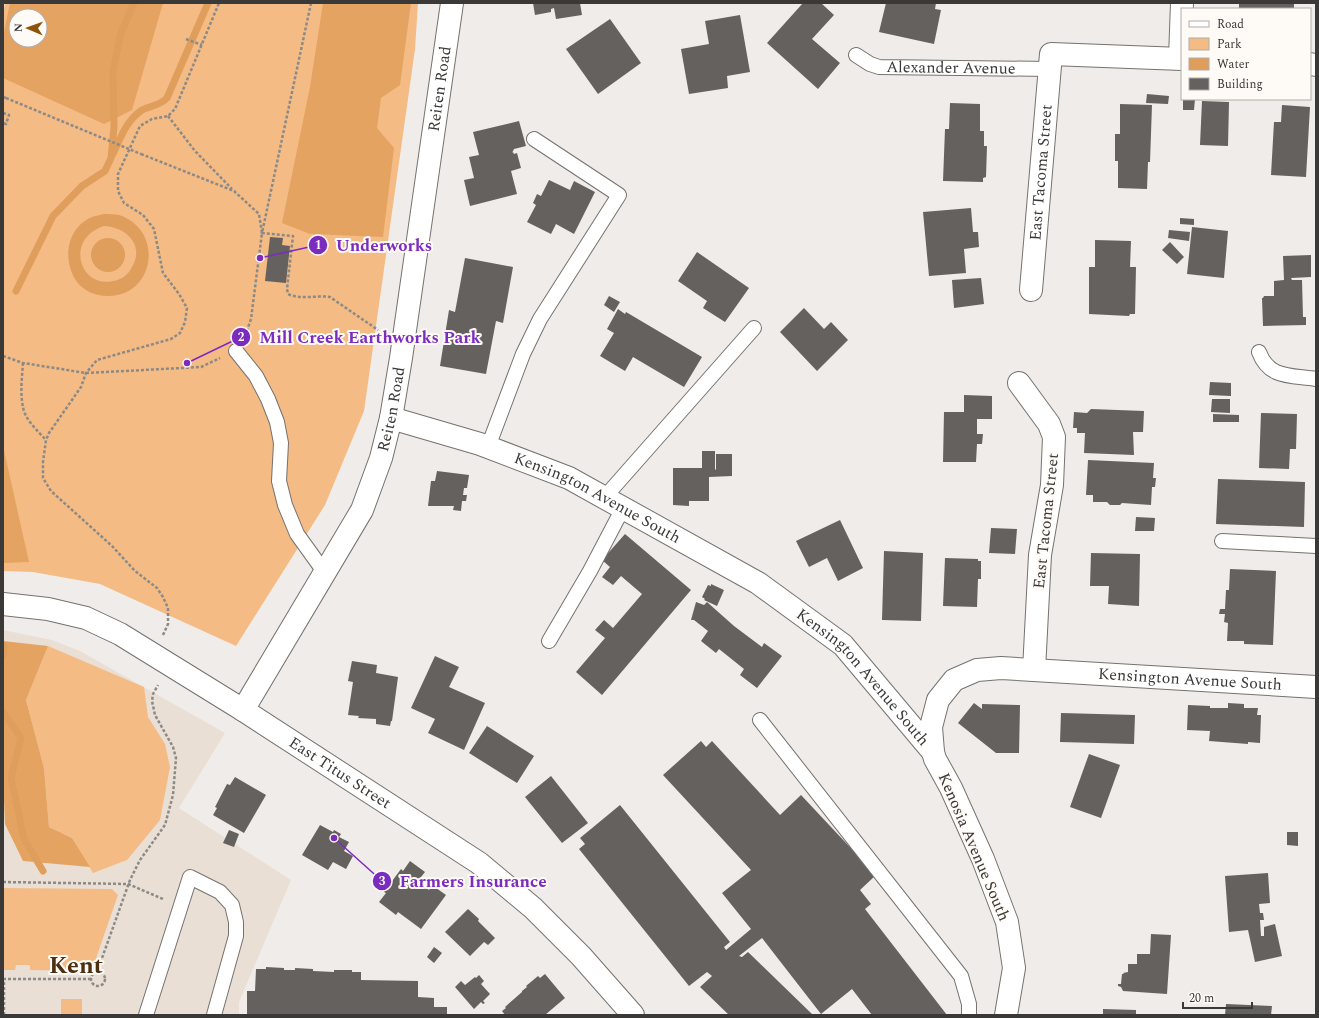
<svg xmlns="http://www.w3.org/2000/svg" width="1319" height="1018" font-family="Spectral,serif">
<style>
.built{fill:#e9dfd5}
.green{fill:#f4bb84;fill-rule:evenodd}
.forest{fill:#e5a361;fill-rule:evenodd}
.water{fill:#e09e5c;fill-rule:evenodd}
.lines{fill:none;stroke-linecap:round;stroke-linejoin:round}
.stream{stroke:#e09e5c;stroke-width:7}
.building{fill:#65615e}
.service-casing{stroke:#75726f;stroke-width:16}
.minor-casing{stroke:#75726f;stroke-width:24}
.tertiary-casing{stroke:#75726f;stroke-width:24}
.path{stroke:#8c8a87;stroke-width:2.5;stroke-dasharray:3 2;stroke-linecap:butt}
.service{stroke:#fff;stroke-width:14}
.minor{stroke:#fff;stroke-width:22}
.tertiary{stroke:#fff;stroke-width:22}
.path-bridge{stroke:#8c8a87;stroke-width:2.5;stroke-dasharray:3 2;stroke-linecap:butt}
.labels{text-anchor:middle;dominant-baseline:central;stroke-width:4;stroke-linejoin:round;paint-order:stroke}
.street-label{font-size:16px;fill:#3a3937;stroke:#fefaf6}
.town-label{font-size:24px;font-weight:bold;fill:#4c2f11;stroke:#fefaf6}
.leader{fill:none;stroke:#7b2cbf;stroke-width:1.5}
.callout-dot{fill:#7b2cbf;stroke:#fefaf6;stroke-width:1.5}
.mark-label{font-size:12px;text-anchor:middle;font-weight:bold;fill:#fff}
.callout-label{font-size:17px;text-anchor:middle;font-weight:bold;fill:#7b2cbf;stroke:#fefaf6;stroke-width:4;stroke-linejoin:round;paint-order:stroke}
</style>
<rect width="100%" height="100%" fill="#f0ece9"/>
<path class="built" d="M3 630 52 640 80 651 225 733 179 808 291 880 239 1002V1015H3Z"/>
<g class="green">
<path d="M5 3H418L415 49 364 411 325 505 236 646 100 584 33 572 3 571V14ZM16 16H40V40H16Z"/>
<path d="M48 646 144 687 148 717 165 744 170 767 160 820 127 860 93 873 72 838 49 827 44 768 26 700Z"/>
<path d="M3 888 112 889 118 895 94 964 88 971 30 970V965H16L15 970H3Z"/>
<rect x="61" y="999" width="21" height="16"/>
</g>
<g class="forest">
<path d="M10 3H163L132 110 104 124 3 78V37ZM16 16H40V40H16Z"/>
<path d="M323 3H411L400 85 381 98 377 128 394 148 383 237 310 234 282 223 310 87Z"/>
<path d="M3 446 29 562 3 563Z"/>
<path d="M3 641 48 646 26 700 44 768 49 827 72 838 90 867 23 861 5 824 3 775Z"/>
</g>
<g class="water">
<path d="M104 214C108 214 114 214 119 215 165 230 155 297 107 296 96 296 84 291 77 282 62 261 66 228 92 217 95 216 100 215 104 214ZM104 226C126 227 145 245 132 267 128 275 121 280 113 281 80 289 64 239 104 226Z"/>
<circle cx="108" cy="255" r="17"/>
</g>
<g class="lines">
<g class="stream">
<path d="M113 154C121 137 126 121 142 110 151 105 160 106 167 98L208 3"/>
<path d="M16 291 53 216 82 186 105 171 111 158 114 127 113 71 121 33 134 3"/>
<path d="M3 655 4 646"/>
<path d="M3 712 21 738 11 778 24 839 43 871"/>
</g>
</g>
<g class="building">
<path d="M533 3H580L582 15 556 19 554 8 551 9V12L535 15Z"/>
<path d="M803 3H821L834 15 812 39 840 63 818 89 767 43Z"/>
<path d="M886 3H936L935 9 941 10 934 44 879 32Z"/>
<rect x="1239" y="3" width="55" height="6"/>
<path d="M740 15 750 72 727 76 728 88 689 94 681 49 709 44 705 21Z"/>
<path d="M610 19 641 63 598 94 566 49Z"/>
<path d="M1147 94 1169 96 1168 104 1146 103Z"/>
<path d="M1183 99H1195L1194 110H1183Z"/>
<path d="M1202 101 1229 102 1228 146 1200 145Z"/>
<path d="M950 103 980 104V131H984V146H987L986 177 983 178V182L943 181 945 129H949Z"/>
<path d="M1120 104 1152 105 1150 162H1148L1147 189 1118 188V161H1115V134H1120Z"/>
<path d="M1282 105 1310 107 1306 177 1271 175 1274 122H1281Z"/>
<path d="M519 121 526 146 514 149 512 153 513 152 514 154 517 153 521 168 511 171 517 194 470 206 464 180 474 178 469 157 479 155 473 132Z"/>
<path d="M549 180 570 190 574 181 595 192 574 234 556 224 551 234 527 222 536 205 533 203 537 194 541 196Z"/>
<path d="M971 208 973 232H978L979 247 964 249 966 273 929 276 923 212Z"/>
<path d="M1180 218 1194 219V225L1180 224Z"/>
<path d="M1192 227 1228 231 1224 278 1187 274Z"/>
<path d="M1169 230 1190 232 1189 241 1168 238Z"/>
<path d="M270 237 283 238 282 245 290 246 286 283 265 281Z"/>
<path d="M1095 240 1131 241 1130 267H1136L1135 314H1130L1129 316 1089 314V267H1095Z"/>
<path d="M1170 242 1184 257 1177 264 1162 250Z"/>
<path d="M697 252 749 288 725 322 703 308 707 301 678 281Z"/>
<path d="M1311 255V277L1291 278 1292 280H1302L1303 317H1306V325L1263 326 1262 298H1263L1264 296H1274V281L1284 280 1283 256Z"/>
<path d="M465 258 513 267 503 323 496 321 486 374 440 366 449 310 455 312Z"/>
<path d="M981 278 984 304 954 308 952 280Z"/>
<path d="M609 296 620 302 614 312 604 305Z"/>
<path d="M804 308 824 329 831 322 848 340 817 371 780 332Z"/>
<path d="M618 309 625 314 626 312 702 357 684 387 633 357 625 371 600 356 614 333 607 329Z"/>
<path d="M1210 382 1231 383V396L1209 395Z"/>
<path d="M964 395 992 396V419H977V434H983L982 444H977L976 462H943L944 412H964Z"/>
<path d="M1212 399H1230V413L1211 412Z"/>
<path d="M1091 409 1144 411 1143 432H1133L1134 455 1084 453 1085 433H1077V428H1073L1074 412 1087 413Z"/>
<path d="M1261 413 1297 414 1296 449H1290L1289 469 1259 468Z"/>
<path d="M1213 414 1239 415V422H1213Z"/>
<path d="M702 451H715V470L716 469V454H732V476L709 477V501H689V506L673 505V468H702Z"/>
<path d="M1088 460 1154 463 1153 478H1156L1155 487H1152L1151 505 1122 503 1120 505H1110L1107 502H1093V495H1086Z"/>
<path d="M437 471 469 475 467 488H464L463 495H467L466 501H462L461 511 453 510 454 506H428L431 481H435Z"/>
<path d="M1218 479 1305 482 1304 527 1216 524Z"/>
<path d="M1136 517 1155 518 1154 531H1135Z"/>
<path d="M840 520 863 568 838 581 827 558 809 567 796 541Z"/>
<path d="M991 528 1017 529 1015 554 989 553Z"/>
<path d="M625 534 691 590 602 695 576 672 605 638 595 630 604 620 613 628 642 594 621 576 613 585 602 577 610 567 602 560Z"/>
<path d="M884 551 923 553 921 621 882 620Z"/>
<path d="M1091 553 1140 554 1139 606 1108 604 1109 586H1090Z"/>
<path d="M945 558 978 559V561H981V579H978L977 607 943 606Z"/>
<path d="M1230 569 1276 571 1273 645 1244 644V641H1227L1228 623 1224 622 1225 614H1219L1220 609H1225L1226 590H1229Z"/>
<path d="M711 584 724 590 717 606 704 600 705 599 702 597 708 585 711 586Z"/>
<path d="M696 602 704 605 707 602 734 626 762 647 764 643 782 656 757 688 740 675 744 669 719 649 716 653 701 641 708 631 694 620H691Z"/>
<path d="M435 656 459 667 449 687 485 703 464 750 428 733 435 719 411 708Z"/>
<path d="M352 661 377 665 376 673 398 677 392 721H391L390 726 376 724V719L358 718 359 716 348 715 353 682 348 681Z"/>
<path d="M974 703 982 709V704L1020 705 1019 753H996L958 723Z"/>
<path d="M1228 703 1244 704V708H1258L1257 715H1261L1260 743 1248 742V744L1209 741 1210 731 1187 730 1188 705 1210 706V708H1228Z"/>
<path d="M1061 713 1135 715 1134 744 1060 742Z"/>
<path d="M487 726 534 756 517 783 469 753Z"/>
<path d="M701 741 706 747 712 741 780 815 801 795 876 875 860 890 871 904 865 909 947 1015H872L852 989 821 1014 762 938 739 956 742 957 748 952 813 1015H729L700 987 712 976 707 972 689 986 579 849 585 844 580 838 620 805 730 942 724 947 726 950 751 929 722 893 751 870 663 775Z"/>
<path d="M1089 754 1120 765 1101 818 1070 807Z"/>
<path d="M551 776 588 823 562 843 525 797Z"/>
<path d="M235 777 266 795 244 833 213 815 217 808 215 807 227 784 230 785Z"/>
<path d="M320 825 333 832 334 830 341 834 339 837 349 842 344 851 353 856 346 869 333 862 328 870 302 855Z"/>
<path d="M229 830 239 834 234 847 223 843Z"/>
<path d="M1287 832H1298V846L1287 845Z"/>
<path d="M410 861 425 872 417 882 429 890 432 885 446 895 421 929 398 912 396 915 379 902 386 893 384 892 401 869 403 871Z"/>
<path d="M1268 873 1270 903 1259 904 1260 913H1263L1264 920H1260L1261 936H1264V927L1275 924 1282 956 1255 962 1248 930 1229 932 1225 876Z"/>
<path d="M468 909 479 919 478 921 495 938 488 945 484 942 470 956 445 932Z"/>
<path d="M1151 934 1171 935 1167 994 1123 991 1121 987 1118 986V984H1121L1122 974H1124L1123 973 1128 972V964H1137V954H1150Z"/>
<path d="M434 947 442 953 434 963 427 957Z"/>
<path d="M266 967 284 968V970H295V968L313 969V971L334 972V970H352V972H361V980L418 981V997L434 998V1007H447V1015H247V991H255L256 969H266Z"/>
<path d="M545 974 565 998 545 1015H505L502 1011 506 1008 505 1007 522 992V991L527 987 526 986 538 976 540 978Z"/>
<path d="M479 975 484 981 481 984 490 994 483 1001 485 1003 483 1004 481 1002 474 1009 455 987 461 981 465 985 475 977 476 978Z"/>
<path d="M1226 1004 1272 1006 1271 1015H1225Z"/>
<path d="M1103 1009 1136 1010V1015H1103Z"/>
</g>
<g class="lines">
<defs>
<g id="service">
<path id="s1" d="M856 55 870 64 879 67 1050 69"/>
<path d="M236 351 256 376 268 399 277 422 281 443 279 481 285 505 297 534 325 573"/>
<path d="M1259 352C1269 379 1291 375 1316 379"/>
<path d="M488 447 523 354 540 319 619 195 534 139"/>
<path d="M604 498 754 328"/>
<path d="M1222 541 1316 546"/>
<path d="M549 641 590 571 623 508"/>
<path d="M760 720 961 976 969 1004V1015"/>
<path d="M146 1015 190 877 220 892 232 905 236 922V936L214 1015"/>
</g>
<g id="minor">
<path d="M1180 58 1182 3"/>
<path d="M1310 64 1316 65"/>
<path id="s2" d="M1031 290 1051 54 1182 59"/>
<path d="M1019 383 1049 424 1054 437 1052 485 1040 555 1034 670"/>
<path id="s3" d="M391 418 480 444 569 478 758 583 843 645 933 752"/>
<path id="s4" d="M1006 1015 1014 968 1007 922 983 859 951 788 935 759 933 752 931 727 938 700 954 680 977 670 1001 668 1316 687"/>
</g>
<g id="tertiary">
<path id="s5" d="M3 604 48 609 86 618 120 634 243 710 479 863 533 908 581 956 633 1015"/>
<path id="s6" d="M243 710 362 510 381 458 391 418 401 358 452 3"/>
</g>
</defs>
<use href="#service" class="service-casing"/>
<use href="#minor" class="minor-casing"/>
<use href="#tertiary" class="tertiary-casing"/>
<g class="path">
<path d="M311 3 262 233 293 236 287 289 288 294C300 300 317 295 330 297L378 330"/>
<path d="M186 39 202 45"/>
<path d="M3 97 6 98"/>
<path d="M3 113 9 115 6 124 3 123"/>
<path d="M168 116 195 151 232 189"/>
<path d="M141 154 234 191 259 214 262 233 251 319 245 336"/>
<path d="M3 356 23 363 86 373 201 367 220 358"/>
<path d="M23 363C22 377 20 393 23 407 25 420 38 431 46 440"/>
<path d="M163 635 168 624V608L163 597 157 588 135 571 112 546 51 491 43 478V462L46 440 49 433 81 387 86 373 97 360 171 339 180 333 185 322 187 308 179 294 163 273 154 229 143 215 124 203 118 191V174L140 126 152 119 168 116 175 109 219 3"/>
<path d="M3 882 128 884 163 899"/>
<path d="M97 972 130 880 140 860 165 825 173 795 176 758 173 747 155 715 152 701 153 694 158 685"/>
<circle cx="98" cy="979" r="7"/>
<path d="M3 979H91"/>
<path d="M4 1015V979"/>
</g>
<use href="#service" class="service"/>
<use href="#minor" class="minor"/>
<use href="#tertiary" class="tertiary"/>
<path class="path-bridge" d="M6 98 141 154"/>
</g>
<g class="labels">
<g class="street-label">
<text stroke="none"><textPath href="#s1" startOffset="98">Alexander Avenue</textPath></text>
<text stroke="none"><textPath href="#s6" startOffset="662">Reiten Road</textPath></text>
<text stroke="none"><textPath href="#s2" startOffset="118">East Tacoma Street</textPath></text>
<text stroke="none"><textPath href="#s6" startOffset="338">Reiten Road</textPath></text>
<text stroke="none"><textPath href="#s3" startOffset="222">Kensington Avenue South</textPath></text>
<text transform="translate(1046 521) rotate(-84)">East Tacoma Street</text>
<text stroke="none"><textPath href="#s3" startOffset="546">Kensington Avenue South</textPath></text>
<text stroke="none"><textPath href="#s4" startOffset="597">Kensington Avenue South</textPath></text>
<text stroke="none"><textPath href="#s5" startOffset="382">East Titus Street</textPath></text>
<text transform="translate(974 847) rotate(67)">Kenosia Avenue South</text>
</g>
<g class="town-label">
<text x="76" y="966">Kent</text>
</g>
</g>
<path class="leader" d="M260 258L318 245M187 363L241 337M334 838L382 881"/>
<g class="callout-dot">
<circle cx="260" cy="258" r="4"/>
<circle cx="187" cy="363" r="4"/>
<circle cx="334" cy="838" r="4"/>
<circle cx="318" cy="245" r="10"/>
<circle cx="241" cy="337" r="10"/>
<circle cx="382" cy="881" r="10"/>
</g>
<g class="mark-label">
<text x="318" y="249">1</text>
<text x="241" y="341">2</text>
<text x="382" y="885">3</text>
</g>
<g class="callout-label">
<text x="384" y="251">Underworks</text>
<text x="370" y="343">Mill Creek Earthworks Park</text>
<text x="473" y="887">Farmers Insurance</text>
</g>
<rect width="1319" height="1018" fill="none" stroke="#3a3937" stroke-width="8"/>
<rect x="1181" y="8" width="130" height="92" fill="#fefaf6" stroke="#b0adaa"/>
<rect x="1189" y="21" width="20" height="6" fill="#ffffff" stroke="#b0adaa"/>
<text x="1217" y="28" font-size="12" fill="#3a3937">Road</text>
<rect x="1189" y="38" width="20" height="12" fill="#f4bb84" stroke="#b0adaa"/>
<text x="1217" y="48" font-size="12" fill="#3a3937">Park</text>
<rect x="1189" y="58" width="20" height="12" fill="#e09e5c" stroke="#b0adaa"/>
<text x="1217" y="68" font-size="12" fill="#3a3937">Water</text>
<rect x="1189" y="78" width="20" height="12" fill="#65615e" stroke="#b0adaa"/>
<text x="1217" y="88" font-size="12" fill="#3a3937">Building</text>
<g transform="translate(28 28) rotate(272)"><circle r="19" fill="#fefaf6" stroke="#b0adaa"/>
<path d="M0-3L7 15L0 10L-7 15Z" fill="#8c530a"/>
<text y="-6" font-size="11" font-weight="bold" text-anchor="middle" fill="#3a3937">N</text>
</g>
<path d="M1183 1002v6h69v-6" fill="none" stroke="#3a3937" stroke-width="2"/>
<text x="1189" y="1002" font-size="12" fill="#3a3937" stroke="#fefaf6" stroke-width="3" paint-order="stroke">20 m</text>
</svg>
